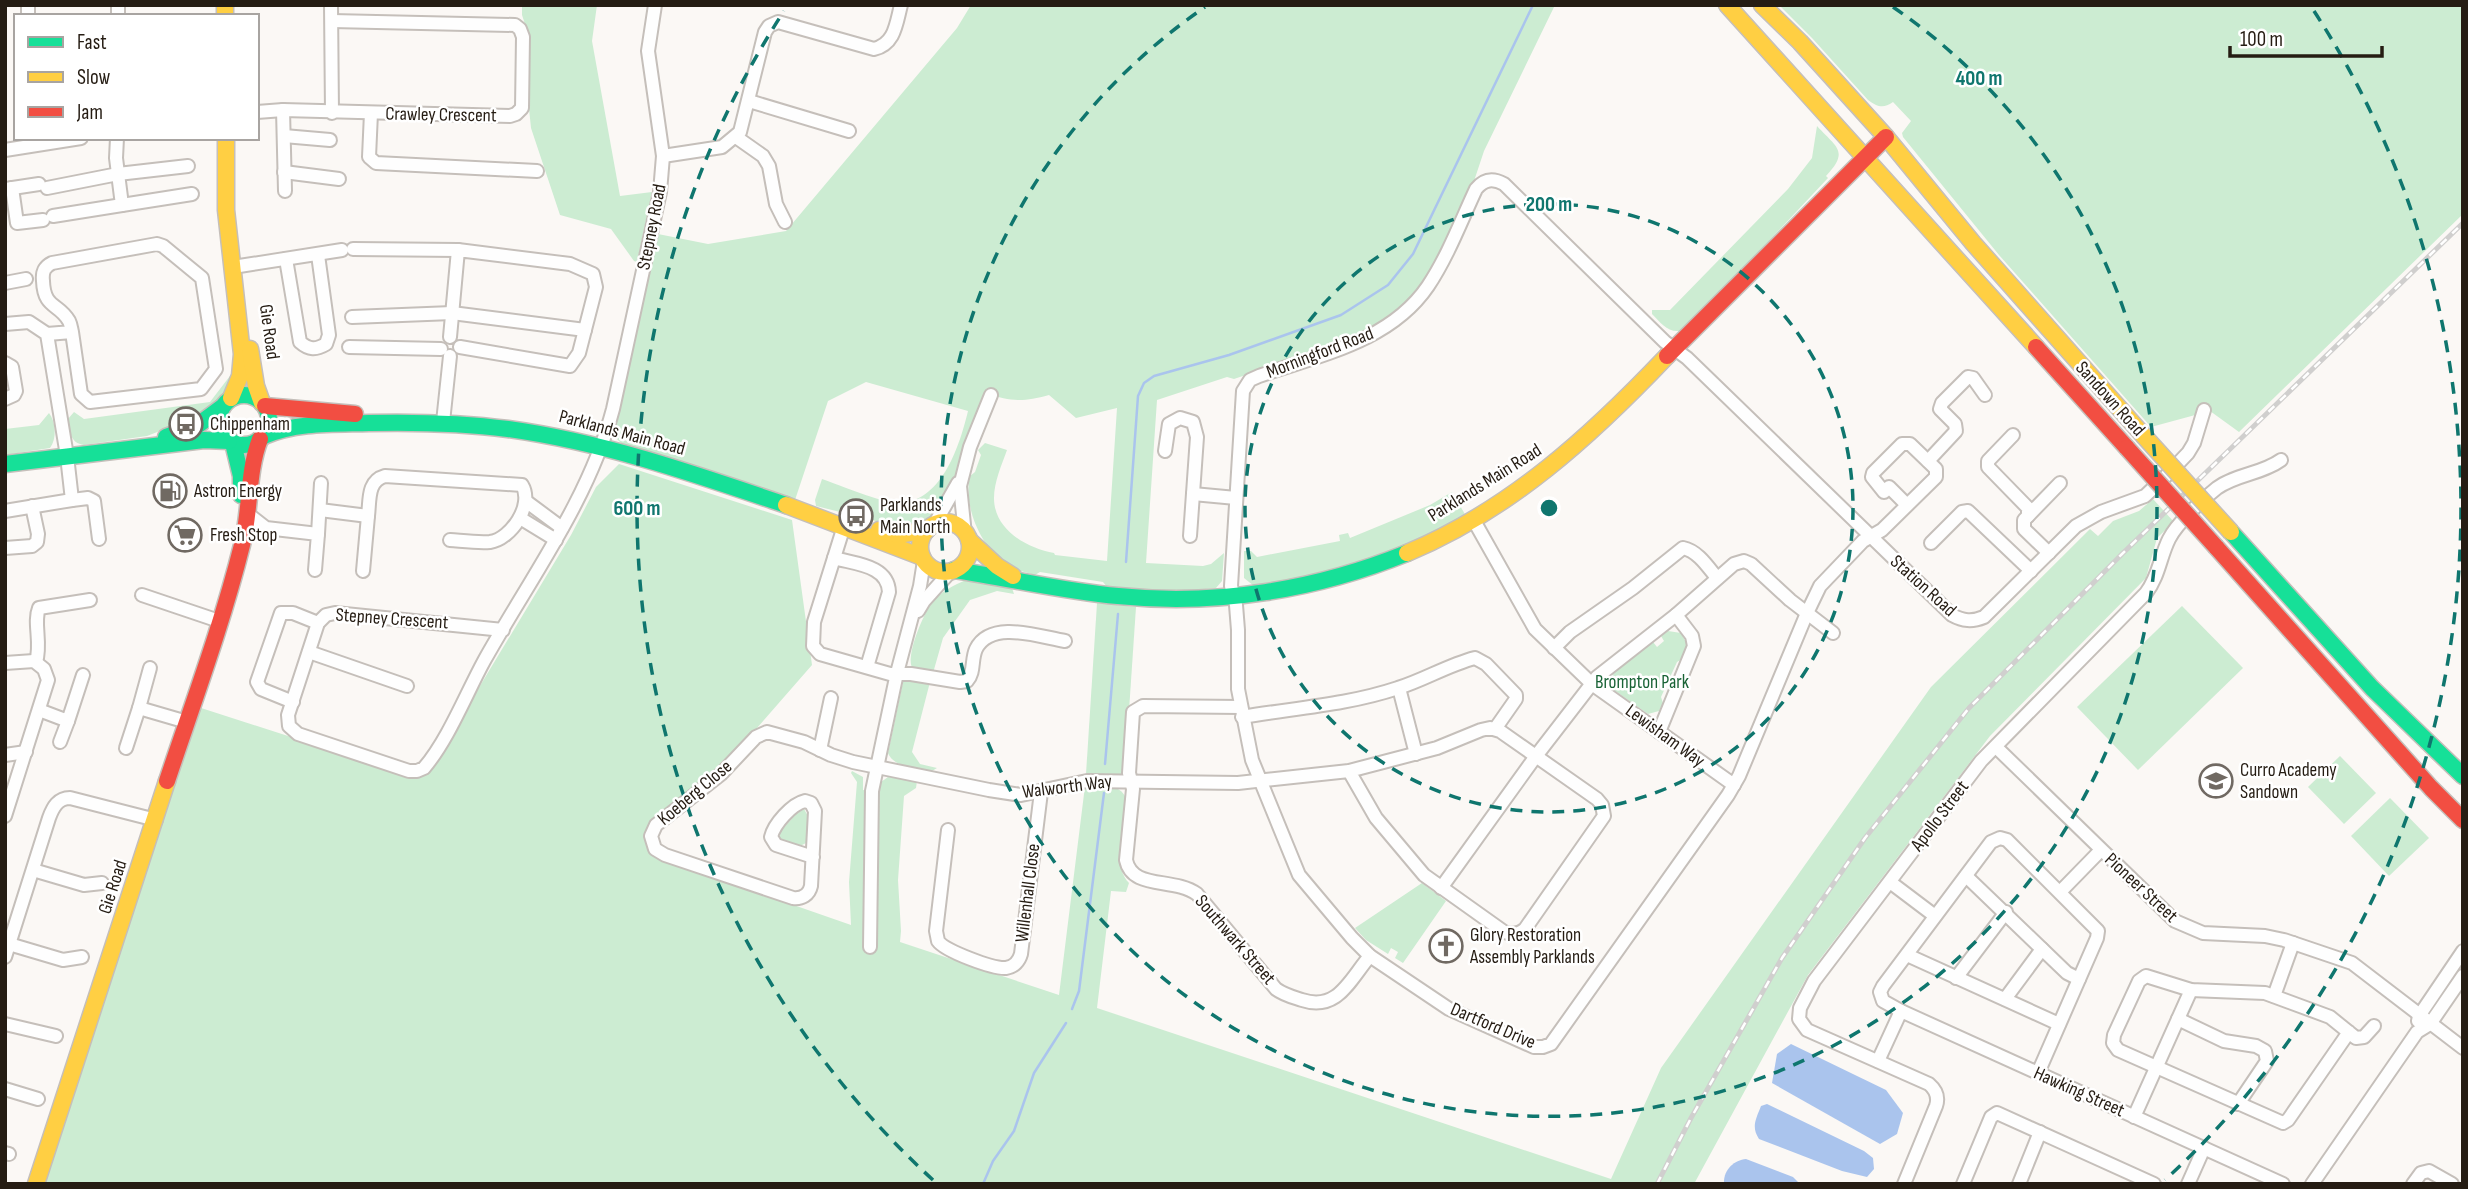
<svg xmlns="http://www.w3.org/2000/svg" width="2468" height="1189" font-family="'Sofia Sans Condensed',sans-serif">
<style>
.green{fill:#ccecd2}
.water{fill:#aac4ed}
.lines{fill:none;stroke-linecap:round;stroke-linejoin:round}
.stream{stroke:#aac4ed;stroke-width:2.5}
.street-casing{stroke:#c5bfba;stroke-width:16}
.fast-casing{stroke:#c5bfba;stroke-width:19}
.slow-casing{stroke:#c5bfba;stroke-width:19}
.jam-casing{stroke:#c5bfba;stroke-width:19}
.street{stroke:#fefefe;stroke-width:12}
.fast{stroke:#16e098;stroke-width:16}
.slow{stroke:#ffcf43;stroke-width:16}
.jam{stroke:#f24e42;stroke-width:16}
.rail-casing{stroke:#d0cfce;stroke-width:5}
.rail{stroke:#fff;stroke-width:2.5;stroke-dasharray:8;stroke-linecap:butt}
.slow-bridge-casing{stroke:#c5bfba;stroke-width:19;stroke-linecap:butt}
.jam-bridge-casing{stroke:#c5bfba;stroke-width:19;stroke-linecap:butt}
.slow-bridge{stroke:#ffcf43;stroke-width:16}
.jam-bridge{stroke:#f24e42;stroke-width:16}
.ring{fill:none;stroke:#0f766e;stroke-width:3.5;stroke-dasharray:12 9}
.labels{text-anchor:middle;dominant-baseline:central;stroke-width:5;stroke-linejoin:round;paint-order:stroke}
.street-label{font-size:19px;fill:#251c13;stroke:#fff}
.poi-label{font-size:19px;fill:#251c13;stroke:#fff;text-anchor:start}
.park-label{font-size:19px;fill:#196336;stroke:#fff}
.centre{fill:#0f766e;stroke:#fff;stroke-width:3.5}
.ring-label{font-size:21px;text-anchor:middle;font-weight:bold;fill:#0f766e;stroke:#fff;stroke-width:5;stroke-linejoin:round;paint-order:stroke}
</style>
<rect width="100%" height="100%" fill="#fbf8f5"/>
<g class="green">
<path d="M522 5H597L592 41 620 196 652 192 637 262 634 261 611 229 560 215 531 128 528 99 529 36 522 15Z"/>
<path d="M971 5H1555L1484 151 1474 181 1437 259 1416 293 1388 320 1350 339 1234 379 1227 377 1157 400 1146 563 1203 566 1211 564 1224 553 1222 581 1216 588C1180 592 1143 590 1107 587L1103 582 1040 572 1035 575C1025 572 1013 570 1005 564 980 545 963 506 970 476L975 472 981 455 978 450 985 443 1007 450C1002 464 994 482 994 498 994 530 1027 548 1054 553L1055 555 1107 561 1117 408 1076 418 1049 395C1023 402 1012 402 986 393L966 443 950 491 939 510 926 520 911 528 885 526 857 512 856 514 845 510 844 513 816 506 815 500 822 479C840 485 884 504 901 503 943 500 960 444 968 411L866 382 828 401 795 500 623 445 616 438 614 426 658 234 708 244 786 231 957 28Z"/>
<path d="M1779 5H2463V214L2239 432 2210 411 2151 427 1999 255 1903 137 1902 133 1911 121 1893 102C1883 109 1878 107 1868 100L1812 38Z"/>
<path d="M1817 126C1836 147 1850 151 1826 176L1828 178 1686 329C1670 336 1662 324 1652 314V310H1670L1788 189 1812 158Z"/>
<path d="M233 372 227 392 196 417 147 436 84 445C70 443 70 432 68 419L74 412 84 419 210 402Z"/>
<path d="M49 413C56 422 57 439 50 448L5 455V429L39 425Z"/>
<path d="M619 464 792 520 812 665 716 775 651 823C641 837 645 849 659 858L851 925 849 882 857 782 851 773 852 771 863 777V790L877 793 881 782 888 777 917 781 916 788 904 796 898 880 901 931 900 942 1059 995 1085 786C1100 787 1119 782 1126 798 1126 824 1110 864 1129 883L1126 892 1111 891 1097 1008 1611 1179 1661 1068 1931 687 2090 529 2098 536 2113 521 2139 511 2153 499 2174 522 2157 538 2146 578 1990 736 1808 975 1694 1184H41L198 707 412 776 431 767 571 535 596 487Z"/>
<path d="M1452 492 1466 516C1400 552 1328 574 1254 586L1244 578V551H1251L1257 557 1340 541 1339 535 1348 533 1350 538 1430 505Z"/>
<path d="M966 580 1012 588 1014 594 997 591 970 600 943 638 933 673 913 669C904 658 924 612 933 601 942 591 954 585 966 580Z"/>
<path d="M1097 603 1136 607 1125 770 1122 774H1086Z"/>
<path d="M2182 606 2243 668 2138 770 2077 707Z"/>
<path d="M1668 631 1681 633 1687 644 1682 659 1677 662 1661 697 1663 703 1659 711 1648 714 1614 690 1610 680 1614 673 1653 642 1657 647 1664 641 1661 636Z"/>
<path d="M906 679 930 682 912 752 920 764 937 768 932 771C917 768 894 768 888 753L903 682Z"/>
<path d="M2340 756 2376 793 2344 824 2308 787Z"/>
<path d="M2390 798 2429 838 2389 876 2351 836Z"/>
<path d="M804 809 808 816 806 843 800 846 780 839V832L796 814Z"/>
<path d="M1422 883 1446 901 1403 963 1395 958 1398 952 1391 948 1388 954 1366 940 1355 928Z"/>
</g>
<g class="water">
<path d="M1791 1044 1886 1090 1903 1113 1897 1134 1880 1144 1772 1083 1777 1054Z"/>
<path d="M1767 1104 1864 1151 1873 1158 1874 1169 1867 1177 1842 1171 1759 1139C1751 1127 1756 1119 1761 1106Z"/>
<path d="M1746 1159 1793 1177 1800 1184H1724C1723 1170 1734 1160 1746 1159Z"/>
</g>
<g class="lines">
<g class="stream">
<path d="M1126 562 1138 396 1144 383 1154 376 1229 355 1341 315 1388 285 1413 254 1533 5"/>
<path d="M1105 764 1118 614"/>
<path d="M1072 1009 1079 991 1104 793"/>
<path d="M983 1184 993 1161 1014 1131 1034 1073 1066 1023"/>
</g>
<defs>
<g id="street">
<path d="M28 5V16"/>
<path d="M118 5V16"/>
<path d="M331 5 332 113"/>
<path d="M749 101 849 131"/>
<path d="M283 110 285 191"/>
<path d="M257 112 283 110 510 116 516 114 522 108 523 37 520 29 515 25 332 21"/>
<path d="M371 113 369 157 376 163 537 171"/>
<path d="M284 136 330 140"/>
<path d="M736 137 763 156 769 166 776 204 785 222"/>
<path d="M5 150 81 138"/>
<path d="M663 156 722 147 740 132 765 32 769 26 778 22 874 49C895 44 896 24 901 5"/>
<path d="M284 172 339 179"/>
<path d="M12 188 17 223 43 220"/>
<path d="M47 188 118 174 188 166"/>
<path d="M6 189 39 184"/>
<path d="M122 205 192 194"/>
<path d="M53 216 122 205 116 158 117 138"/>
<path d="M353 249 458 250"/>
<path d="M286 259 300 342C309 350 316 350 326 344L329 335 318 255"/>
<path d="M233 267 342 250"/>
<path d="M5 283 26 279"/>
<path d="M352 317 452 313 585 330"/>
<path d="M5 324 29 322 47 334 67 456 72 500 5 511"/>
<path d="M47 334 72 332C71 328 71 325 69 321 59 303 44 309 43 281 42 272 44 267 52 263L157 244 163 246 202 278 216 369 201 389 90 402 81 394 72 332"/>
<path d="M450 337 458 250 570 264 593 274 596 287 579 353 570 366 460 347"/>
<path d="M349 347 441 349"/>
<path d="M5 363 12 367 16 391 14 395 5 399"/>
<path d="M443 422 450 356"/>
<path d="M2013 435 1988 461V467L2028 508V516"/>
<path d="M1165 451 1169 424 1180 418 1193 422 1197 437 1190 536"/>
<path d="M1928 461 1956 431 1955 424 1940 409 1942 403 1968 377 1973 378 1985 395"/>
<path d="M1193 494 1236 498"/>
<path d="M72 500 88 498 94 501 99 539"/>
<path d="M527 502 562 528"/>
<path d="M1907 505 1889 487 1884 492 1872 477 1873 473 1902 444H1910L1936 469V477L1882 530 1863 541 1820 586 1807 613 1739 776 1728 795 1551 1044 1543 1047H1534L1449 1009 1370 956 1352 938 1299 875 1252 760 1238 689V630L1236 605 1231 586 1243 391 1250 380 1259 376C1319 355 1390 342 1428 286 1448 256 1461 221 1476 189 1484 179 1493 178 1504 184L1665 342 1687 358 1952 615C1963 621 1972 622 1984 617L2076 526 2101 512 2145 496 2167 475 2188 453 2194 443 2204 410"/>
<path d="M320 510 368 516C370 500 367 481 385 476L522 485C534 505 511 539 490 542 477 543 463 541 450 540"/>
<path d="M248 514 266 528 318 534 315 570"/>
<path d="M520 518 556 540"/>
<path d="M1473 519 1535 629 1592 684 1734 785"/>
<path d="M934 525 958 483"/>
<path d="M844 526 814 622 813 646 820 654 890 674H911L960 682 967 681C975 672 971 660 976 649 991 619 1040 637 1065 641"/>
<path d="M318 534 321 483"/>
<path d="M965 534 960 486 970 447 991 395"/>
<path d="M1931 543 1962 512 1968 511 2031 571"/>
<path d="M5 548 32 546 37 542 38 534 32 506"/>
<path d="M2049 553 2024 529V520L2060 483"/>
<path d="M834 558C855 564 888 565 889 592L867 667"/>
<path d="M363 571 368 516"/>
<path d="M142 595 219 621"/>
<path d="M918 611 924 601 950 572"/>
<path d="M503 630 335 613 326 615 318 623 288 715 289 726 298 734 409 771H417L424 768C448 740 466 694 484 661 529 580 589 500 613 409L660 192 663 156 648 51 655 5"/>
<path d="M1554 648 1570 632 1633 588 1683 548C1698 551 1708 567 1717 578"/>
<path d="M309 652 407 686"/>
<path d="M36 662C42 643 33 623 39 608L90 600"/>
<path d="M5 663 34 661 44 669 48 680 5 816"/>
<path d="M150 668 139 708 187 722"/>
<path d="M1399 688 1416 754"/>
<path d="M293 702 261 689 257 682 281 613H293L318 623"/>
<path d="M1241 707 1143 706 1133 712 1129 773 1133 789 1126 860C1132 890 1173 877 1197 894L1276 989C1284 995 1293 997 1302 1000 1338 1012 1350 979 1370 956"/>
<path d="M39 710 68 721 83 675"/>
<path d="M1242 717C1295 708 1347 705 1398 688 1424 680 1448 665 1475 658L1486 664 1516 695V699L1495 729"/>
<path d="M1659 732 1694 646 1692 636 1676 615"/>
<path d="M60 742 68 721"/>
<path d="M1996 747 2175 921 2203 933 2265 936 2284 940 2352 963 2463 1048"/>
<path d="M126 748 139 708"/>
<path d="M820 750 831 698"/>
<path d="M5 755 26 752"/>
<path d="M948 830 936 931 938 941C945 951 993 969 1006 968 1014 967 1019 961 1021 954L1041 792"/>
<path d="M813 857 776 845 771 837C774 824 792 804 805 801L811 803 815 811 811 886C809 895 802 899 793 898L665 855 655 849 651 836 656 825 721 774 756 737 767 732 804 742 831 755 853 762 989 790 1021 795 1087 781 1238 783 1349 771 1437 748 1481 730 1490 728 1500 731 1597 799 1602 805 1604 816 1525 929C1519 935 1512 935 1504 932L1424 875 1376 818 1349 771"/>
<path d="M33 870 84 885 102 883"/>
<path d="M1966 876 2067 973 2079 979"/>
<path d="M1890 882 1935 916"/>
<path d="M1441 888 1536 756 1597 677 1676 615 1734 564 1744 561 1751 564 1790 600 1833 633"/>
<path d="M2060 892 2101 850"/>
<path d="M9 944 63 960 82 957"/>
<path d="M870 947 872 791 897 673 920 586 924 561"/>
<path d="M1907 955 2059 1024"/>
<path d="M5 957 49 818C53 807 58 798 70 798L156 820"/>
<path d="M1956 978 2006 912"/>
<path d="M2274 996 2293 943"/>
<path d="M2005 999 2042 949"/>
<path d="M2178 1019 2224 1041 2256 1046 2265 1051 2267 1061 2238 1104"/>
<path d="M2418 1021 2419 1016 2463 951"/>
<path d="M5 1024 56 1036"/>
<path d="M2349 1032 2288 1120 2283 1123 2118 1050 2113 1043 2114 1035 2139 981 2146 976 2191 990 2265 993 2330 1017 2356 1038 2364 1037 2374 1026"/>
<path d="M1878 1061 1901 1011"/>
<path d="M2038 1073 2097 938 2098 931 2007 840 2000 838 1991 842 1883 986 1880 992 1883 1001 1901 1011C2028 1069 2156 1126 2283 1184"/>
<path d="M5 1089 38 1099"/>
<path d="M2134 1117 2191 990"/>
<path d="M5 1153 9 1154"/>
<path d="M1904 1184 1936 1106C1939 1097 1936 1090 1929 1084L1807 1030 1799 1019 1800 1008 1814 981 1981 761 2146 593C2159 576 2160 557 2169 539 2177 523 2203 499 2217 488 2236 474 2262 474 2281 460"/>
<path d="M1963 1184 1991 1117 1997 1113 2154 1184"/>
<path d="M2019 1184 2040 1132"/>
<path d="M2188 1184 2204 1148"/>
<path d="M2312 1184 2417 1032 2430 1024 2463 976"/>
<path d="M2413 1184 2421 1173 2429 1171 2452 1184"/>
</g>
<g id="fast">
<circle cx="244" cy="420" r="25"/>
<path d="M264 436C297 422 334 424 369 423 416 422 462 423 508 429 603 442 695 474 786 505"/>
<path d="M166 437 198 425 221 408"/>
<path d="M233 443 241 476V495"/>
<path d="M5 464 204 440 229 441"/>
<path d="M2231 532 2372 688 2463 776"/>
<path d="M954 570C1009 578 1063 591 1118 596 1217 606 1316 590 1407 553"/>
</g>
<g id="slow">
<path d="M225 5V16"/>
<path d="M1727 5 2036 347"/>
<path d="M1762 5 1800 42 1886 137 1973 243 2143 435"/>
<path d="M226 138V210L242 354 240 376 231 398"/>
<path d="M250 349 256 386 262 403"/>
<path d="M786 505 922 557"/>
<circle cx="945" cy="547" r="25"/>
<path d="M879 530 898 535 927 530"/>
<path d="M969 540 997 566 1013 576"/>
<path d="M1407 553C1510 510 1591 436 1667 356"/>
<path d="M36 1184 167 781"/>
</g>
<g id="jam">
<path d="M2036 347 2127 448"/>
<path d="M1667 356 1886 137"/>
<path d="M265 406 355 414"/>
<path d="M2216 547 2431 788 2463 820"/>
<path d="M167 781C193 703 222 625 242 545 251 510 247 473 260 439"/>
</g>
</defs>
<use href="#street" class="street-casing"/>
<use href="#fast" class="fast-casing"/>
<use href="#slow" class="slow-casing"/>
<use href="#jam" class="jam-casing"/>
<use href="#street" class="street"/>
<use href="#fast" class="fast"/>
<use href="#slow" class="slow"/>
<use href="#jam" class="jam"/>
<defs>
<path id="rail" d="M1657 1184 1691 1118 1782 958 1865 838 1969 708 2122 554 2463 223"/>
</defs>
<use href="#rail" class="rail-casing"/>
<use href="#rail" class="rail"/>
<defs>
<path id="slow-bridge" d="M2143 435 2231 532"/>
<path id="jam-bridge" d="M2127 448 2216 547"/>
</defs>
<use href="#slow-bridge" class="slow-bridge-casing"/>
<use href="#jam-bridge" class="jam-bridge-casing"/>
<use href="#slow-bridge" class="slow-bridge"/>
<use href="#jam-bridge" class="jam-bridge"/>
</g>
<g class="ring">
<circle cx="1549" cy="508" r="304"/>
<path d="M1893 7A608 608 0 1 1 1205 7"/>
<path d="M933 1180A912 912 0 0 1 784 11M2314 11A912 912 0 0 1 2165 1180"/>
</g>
<defs>
<symbol id="bus-ring" viewBox="-11 -11 22 22"><circle r="9.5" fill="#fff" stroke="#706962" stroke-width="1.5"/><path d="M-5-6H5V4H4V6H2V4H-2V6H-4V4H-5ZM-3.5-4V0h7V-4ZM-3.5 1.2v1.5H-2V1.2ZM2 1.2v1.5H3.5V1.2Z" fill="#706962"/></symbol>
<symbol id="fuel-ring" viewBox="-11 -11 22 22"><circle r="9.5" fill="#fff" stroke="#706962" stroke-width="1.5"/><path d="M-5.5-6h7V0h2V4h1.3V-2.5L3-4.5l.8-.8L6-3V5H2.5V1h-1V6h-7ZM-4.2-4.7v3.2H.2V-4.7Z" fill="#706962"/></symbol>
<symbol id="supermarket-ring" viewBox="-11 -11 22 22"><circle r="9.5" fill="#fff" stroke="#706962" stroke-width="1.5"/><path d="M-6-5.5h2.5l.6 2H6L4.5 2H-2.5L-4.4-4H-6ZM-1.5 3.2a1.3 1.3 0 1 0 .1 0ZM3 3.2a1.3 1.3 0 1 0 .1 0Z" fill="#706962"/></symbol>
<symbol id="school-ring" viewBox="-11 -11 22 22"><circle r="9.5" fill="#fff" stroke="#706962" stroke-width="1.5"/><path d="M0-5L7-2L0 1L-7-2ZM-4 1L0 2.5L4 1V4Q0 6-4 4Z" fill="#706962"/></symbol>
<symbol id="church-ring" viewBox="-11 -11 22 22"><circle r="9.5" fill="#fff" stroke="#706962" stroke-width="1.5"/><path d="M-1.2-6h2.4v3.5h3.3v2.4h-3.3V6h-2.4V-.1h-3.3v-2.4h3.3Z" fill="#706962"/></symbol>
</defs>
<g fill-rule="evenodd">
<use href="#bus-ring" x="167" y="405" width="38" height="38"/>
<use href="#fuel-ring" x="151" y="472" width="38" height="38"/>
<use href="#bus-ring" x="837" y="497" width="38" height="38"/>
<use href="#supermarket-ring" x="166" y="516" width="38" height="38"/>
<use href="#school-ring" x="2197" y="762" width="38" height="38"/>
<use href="#church-ring" x="1427" y="927" width="38" height="38"/>
</g>
<g class="labels">
<g class="street-label">
<text transform="translate(441 115) rotate(1)">Crawley Crescent</text>
<text transform="translate(652 227) rotate(-79)">Stepney Road</text>
<text transform="translate(269 332) rotate(82)">Gie Road</text>
<text transform="translate(1320 353) rotate(-21)">Morningford Road</text>
<text transform="translate(2110 399) rotate(48)">Sandown Road</text>
<text transform="translate(622 433) rotate(15)">Parklands Main Road</text>
<text transform="translate(1485 483) rotate(-32)">Parklands Main Road</text>
<text transform="translate(1923 586) rotate(42)">Station Road</text>
<text transform="translate(392 619) rotate(4)">Stepney Crescent</text>
<text transform="translate(1665 736) rotate(36)">Lewisham Way</text>
<text transform="translate(1067 787) rotate(-7)">Walworth Way</text>
<text transform="translate(695 793) rotate(-40)">Koeberg Close</text>
<text transform="translate(1940 816) rotate(-53)">Apollo Street</text>
<text transform="translate(113 887) rotate(-72)">Gie Road</text>
<text transform="translate(2141 888) rotate(43)">Pioneer Street</text>
<text transform="translate(1028 893) rotate(-83)">Willenhall Close</text>
<text transform="translate(1235 940) rotate(49)">Southwark Street</text>
<text transform="translate(1493 1026) rotate(23)">Dartford Drive</text>
<text transform="translate(2079 1092) rotate(24)">Hawking Street</text>
</g>
<g class="poi-label">
<text x="210" y="424">Chippenham</text>
<text x="194" y="491">Astron Energy</text>
<text x="880" y="505">Parklands<tspan x="880" dy="22">Main North</tspan></text>
<text x="210" y="535">Fresh Stop</text>
<text x="2240" y="770">Curro Academy<tspan x="2240" dy="22">Sandown</tspan></text>
<text x="1470" y="935">Glory Restoration<tspan x="1470" dy="22">Assembly Parklands</tspan></text>
</g>
<g class="park-label">
<text x="1642" y="682">Brompton Park</text>
</g>
</g>
<circle cx="1549" cy="508" r="10" class="centre"/>
<g class="ring-label">
<text x="1979" y="85">400 m</text>
<text x="1549" y="211">200 m</text>
<text x="637" y="515">600 m</text>
</g>
<rect width="2468" height="1189" fill="none" stroke="#251c13" stroke-width="14"/>
<rect x="14" y="14" width="245" height="126" fill="#ffffff" stroke="#a8a4a1" stroke-width="2"/>
<rect x="28" y="37" width="35" height="10" fill="#16e098" stroke="#a8a4a1" stroke-width="2"/>
<text x="77" y="49" font-size="21" fill="#251c13">Fast</text>
<rect x="28" y="72" width="35" height="10" fill="#ffcf43" stroke="#a8a4a1" stroke-width="2"/>
<text x="77" y="84" font-size="21" fill="#251c13">Slow</text>
<rect x="28" y="107" width="35" height="10" fill="#f24e42" stroke="#a8a4a1" stroke-width="2"/>
<text x="77" y="119" font-size="21" fill="#251c13">Jam</text>
<path d="M2230 46v10h152v-10" fill="none" stroke="#251c13" stroke-width="3.5"/>
<text x="2240" y="46" font-size="21" fill="#251c13" stroke="#ffffff" stroke-width="5" paint-order="stroke">100 m</text>
</svg>
